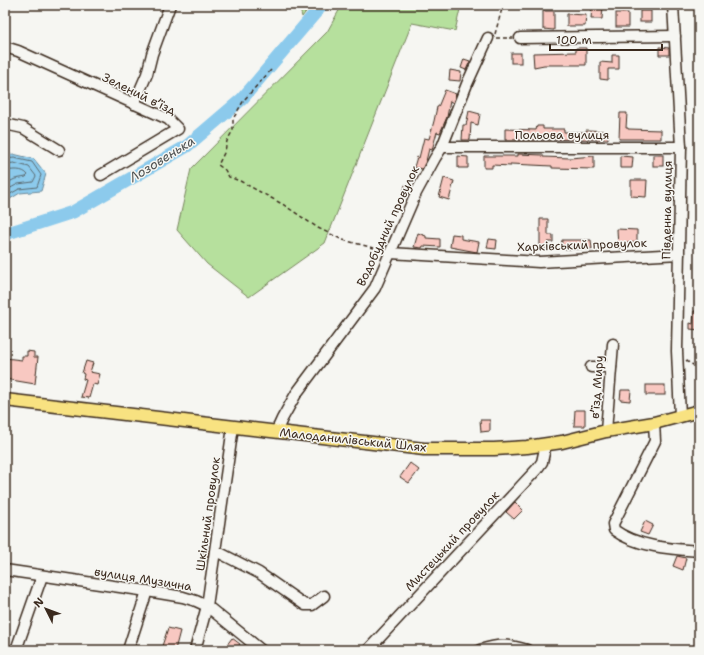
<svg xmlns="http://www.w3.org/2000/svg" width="704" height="655" font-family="'Shantell Sans',sans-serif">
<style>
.green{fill:#b6e09d;stroke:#78855e}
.water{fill:#8ccaec;stroke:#6c8a9a}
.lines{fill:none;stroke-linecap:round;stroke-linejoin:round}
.shore{stroke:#5b6a70;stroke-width:1}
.river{stroke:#8ccaec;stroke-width:13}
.building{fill:#f8c8c1;stroke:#3b2a1e}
.minor-casing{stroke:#3b2a1e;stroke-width:13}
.major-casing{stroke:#3b2a1e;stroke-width:15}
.path{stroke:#3b2a1e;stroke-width:1.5;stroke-dasharray:4 3;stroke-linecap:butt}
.minor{stroke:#f6f6f2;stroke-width:10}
.major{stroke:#f8e281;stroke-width:12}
.labels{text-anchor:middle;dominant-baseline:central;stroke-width:3;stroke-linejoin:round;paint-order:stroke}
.street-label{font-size:12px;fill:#3b2a1e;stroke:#f6f6f2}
.water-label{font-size:13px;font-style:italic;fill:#4f5252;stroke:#f6f6f2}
</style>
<rect width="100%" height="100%" fill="#f6f6f2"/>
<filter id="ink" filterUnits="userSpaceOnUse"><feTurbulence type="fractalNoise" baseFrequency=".025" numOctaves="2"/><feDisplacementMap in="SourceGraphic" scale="8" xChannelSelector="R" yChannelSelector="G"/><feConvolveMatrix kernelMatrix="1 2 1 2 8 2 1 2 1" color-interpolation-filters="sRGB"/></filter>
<g filter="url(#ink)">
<g class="green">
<path d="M299 5H311L302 17Z"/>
<path d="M342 5H461L455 31 412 23 325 243 249 297 207 264 177 230 191 169 327 32Z"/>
</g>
<path class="water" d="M13 154 34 159 46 174 41 191 20 193 5 202V156Z"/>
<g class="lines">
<g class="shore">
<path d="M5 159 14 158 32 162 41 175 37 187 19 189 5 197"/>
<path d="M5 164 14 163 29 167 36 176 33 182 18 184 5 191"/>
<path d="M5 171C12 170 23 168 28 175L26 177 15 179 5 184"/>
</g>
<path class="river" d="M5 234 73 212 187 146 242 99 322 5"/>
</g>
<g class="building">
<path d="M592 5 603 6 602 19H591Z"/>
<path d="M543 11H554V30L543 29Z"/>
<rect x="640" y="11" width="11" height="11"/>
<rect x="616" y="13" width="12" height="14"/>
<path d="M567 14 586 15 585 26H567Z"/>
<path d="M659 47 669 48V55H659Z"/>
<path d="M576 48H586V65H544L534 67 533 53 576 52Z"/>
<rect x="511" y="53" width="10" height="10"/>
<path d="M612 55H619V69H608V80L600 79V62L612 63Z"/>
<path d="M464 59 470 61 466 70 461 68Z"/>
<path d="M450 70 461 72 460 81 449 80Z"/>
<path d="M445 90 456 94 453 103 450 101 447 117 440 133 437 132 432 150 429 149 426 161 422 169 414 167 417 157 419 158 424 138 429 139 434 121 437 107H438Z"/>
<path d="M469 111 480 114 478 125 471 123 470 140H462L463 125H466Z"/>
<path d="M620 113H627L626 128H628V129L661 130V139H619Z"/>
<path d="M537 126H543V129H564V132H586V130L608 131V139L505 140V129L536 130Z"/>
<path d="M518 154 543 155V157L570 158 594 156V169L552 168V166L511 164V166L492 165V168H484V156H518Z"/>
<rect x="653" y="155" width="10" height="11"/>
<path d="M458 156 468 157V168H458Z"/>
<path d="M620 156 633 157 632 168H620Z"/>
<path d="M444 178 454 181 449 200 439 197Z"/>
<path d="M631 180H647L646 197 631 196Z"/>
<path d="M405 185 412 186 408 195H403Z"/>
<path d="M540 219H548V235H553V242H548V248H540Z"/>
<path d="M617 229 637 230V242L626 243V248H618Z"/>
<path d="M418 233 426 236V238L440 239V247L423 246 422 248 414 247Z"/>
<path d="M452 234 461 235V239L479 242 477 252 450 247Z"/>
<path d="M489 239 497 240 496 249 487 248Z"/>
<path d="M562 240H591L592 249H561Z"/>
<path d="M694 311H699V330L690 329V323L693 324Z"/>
<path d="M27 351 34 352V357H38L35 384 5 379V358L22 360V356H27Z"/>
<path d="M86 361 93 363 90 372 100 374 97 385 93 384 89 398 81 397 86 380 83 379 84 374 82 373Z"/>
<rect x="646" y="385" width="19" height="10"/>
<path d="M621 390H631L630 401 620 400Z"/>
<path d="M575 410H585V426H574Z"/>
<path d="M480 420H490V431L481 432Z"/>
<path d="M410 463 419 470 409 483 400 477Z"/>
<path d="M515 502 523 510 514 519 506 512Z"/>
<path d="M645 521 653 525 648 535 640 532Z"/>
<path d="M204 549 209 550 207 558 202 557Z"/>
<path d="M677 556 686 558 683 570 673 566Z"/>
<path d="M168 628 180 631 175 650 162 646Z"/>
<path d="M232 638 240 644 236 650H223Z"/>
</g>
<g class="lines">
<defs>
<g id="minor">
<path d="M673 5 681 147 677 351 680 416"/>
<path d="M520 38 675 36"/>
<path d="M5 47 18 51 168 119 178 129 101 175"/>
<path d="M134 104 147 74 152 54 170 5"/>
<path d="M5 124 23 128 59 150"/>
<path d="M442 147H681"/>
<path d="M390 253 539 262 679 254"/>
<path d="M591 367H611"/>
<path d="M654 423 655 441 613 524 614 530C637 547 671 549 699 551"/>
<path d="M606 431 613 344"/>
<path d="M276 432 282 419 296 394 375 288 416 193 435 158 442 147 467 84 488 38"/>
<path d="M216 551 259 573 305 605H312L324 596"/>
<path d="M5 570 147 591 183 597 196 601 207 606 261 650"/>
<path d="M16 650 42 576"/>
<path d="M128 650 147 591"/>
<path d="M195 650 207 606 233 427"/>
<path d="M368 650 537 469 542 462 546 444"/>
<path d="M480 650C499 644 508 644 527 650"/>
</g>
<path id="major" d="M5 400 424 449H494L527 447 562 442 606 431 654 423 699 411"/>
</defs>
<use href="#minor" class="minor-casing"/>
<use href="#major" class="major-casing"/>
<g class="path">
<path d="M495 34 503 5"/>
<path d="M496 38H513"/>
<path d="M271 70 244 100 233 119V130L227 141 225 151 218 165 225 170 229 177 240 181 284 205 318 228 343 240 382 250"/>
<path d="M686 360 690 364 699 366"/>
</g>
<use href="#minor" class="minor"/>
<use href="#major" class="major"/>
</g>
</g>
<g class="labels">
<g class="street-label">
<text transform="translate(139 94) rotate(26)">Зелений в’їзд</text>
<text x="562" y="135">Польова вулиця</text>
<text transform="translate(667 210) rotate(-89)">Південна вулиця</text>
<text transform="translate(388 226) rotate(-65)">Водобудний провулок</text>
<text transform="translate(582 245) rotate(-2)">Харківський провулок</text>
<text transform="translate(597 387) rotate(-86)">в’їзд Миру</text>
<text transform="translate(353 440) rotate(6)">Малоданилівський Шлях</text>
<text transform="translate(208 514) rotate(-82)">Шкільний провулок</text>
<text transform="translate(452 541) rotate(-47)">Мистецький провулок</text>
<text transform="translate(143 579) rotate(9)">вулиця Музична</text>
</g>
<g class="water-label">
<text transform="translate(162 159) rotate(-32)">Лозовенька</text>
</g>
</g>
<rect width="704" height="655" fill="none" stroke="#f6f6f2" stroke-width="20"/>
<rect x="10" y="10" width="684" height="635" fill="none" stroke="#3b2a1e" stroke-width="1.5" filter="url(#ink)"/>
<g transform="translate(46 609) rotate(312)" stroke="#f6f6f2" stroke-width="3" paint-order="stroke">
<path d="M0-3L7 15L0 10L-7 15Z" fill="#3b2a1e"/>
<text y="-6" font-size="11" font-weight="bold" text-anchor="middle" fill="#3b2a1e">N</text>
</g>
<path d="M550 44v6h112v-6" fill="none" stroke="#3b2a1e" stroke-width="2"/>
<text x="556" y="44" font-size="12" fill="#3b2a1e" stroke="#f6f6f2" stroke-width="3" paint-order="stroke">100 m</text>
</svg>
